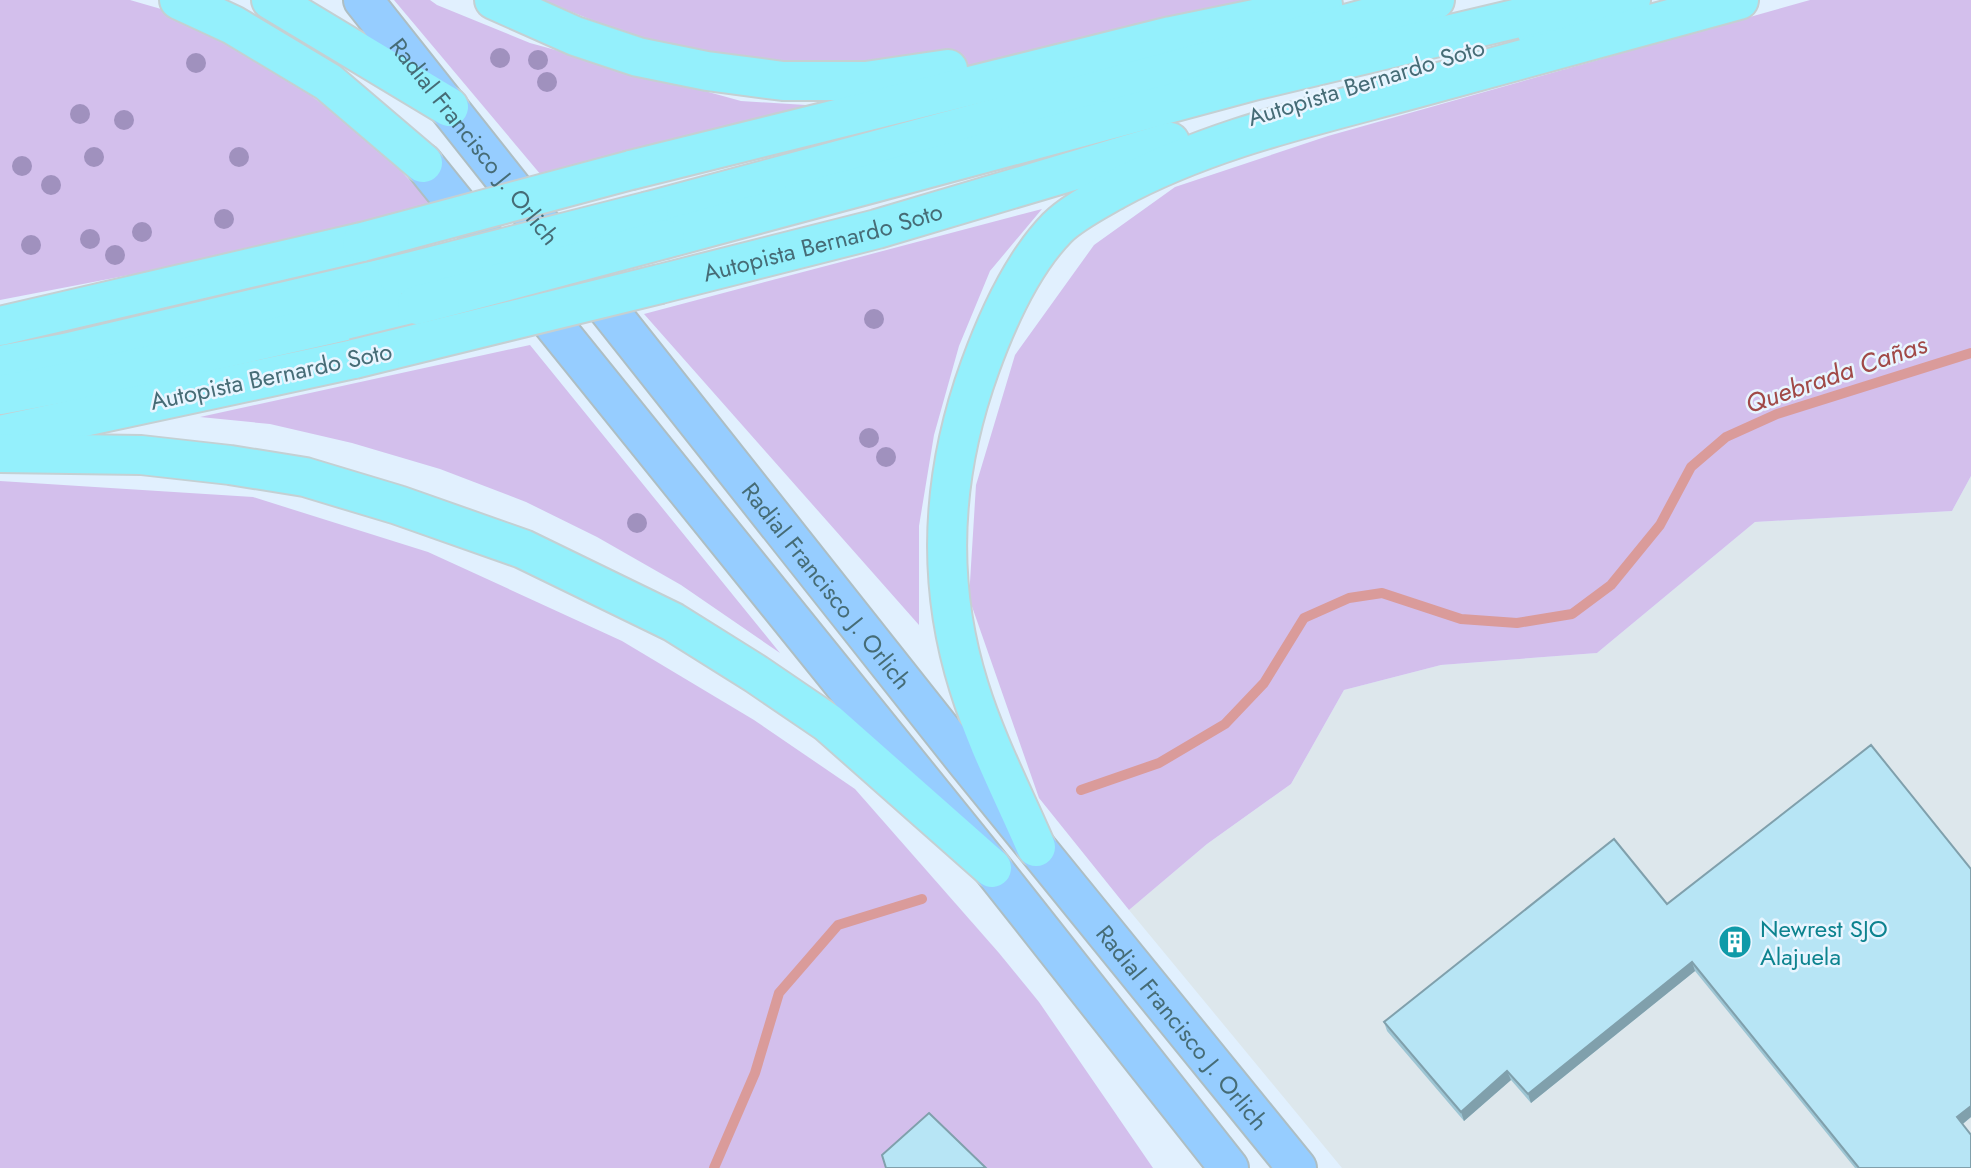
<svg xmlns="http://www.w3.org/2000/svg" width="1971" height="1168" font-family="Jost,sans-serif">
<style>
.industrial{fill:#dde7ec}
.green{fill:#d3bfec}
.lines{fill:none;stroke-linecap:round;stroke-linejoin:round}
.stream{stroke:#da9b9a;stroke-width:10}
.major-casing{stroke:#aebec3;stroke-width:42}
.highway-casing{stroke:#c4d0d3;stroke-width:42}
.major{stroke:#96cdff;stroke-width:38}
.highway{stroke:#94f0fc;stroke-width:38}
.highway-bridge-casing{stroke:#c4d0d3;stroke-width:42;stroke-linecap:butt}
.highway-bridge{stroke:#94f0fc;stroke-width:38}
.tree{fill:#a091be}
.wall{fill:#9dc5d3}
.shaded-wall{fill:#80a0ac}
.building{fill:#b7e5f5;stroke:#80a0ac;stroke-width:2}
.labels{text-anchor:middle;dominant-baseline:central;stroke-width:5;stroke-linejoin:round;paint-order:stroke}
.street-label{font-size:24px;fill:#466c76;stroke:#e8f5ff}
.culture-label{font-size:24px;fill:#0d838f;stroke:#e8f5ff;text-anchor:start}
.water-label{font-size:26px;font-style:italic;fill:#a14947;stroke:#e8f5ff}
</style>
<rect width="100%" height="100%" fill="#e1f0fe"/>
<path class="industrial" d="M1971 476V1168H1342L1129 910 1207 844 1291 784 1344 690 1441 665 1597 653 1755 522 1952 511Z"/>
<g class="green">
<path d="M0 0H130L161 9 216 34 274 68 329 109 384 153 434 206 233 255 0 300Z"/>
<path d="M394 0H430L437 5 530 43 741 101 806 105 808 110 541 175Z"/>
<path d="M542 0H1303L943 74 676 54Z"/>
<path d="M1810 0H1971V476L1952 511 1755 522 1597 653 1441 665 1344 690 1291 784 1207 844 1129 910 1039 798 969 598 976 485 1015 355 1094 245 1175 187 1328 136Z"/>
<path d="M1042 209 990 271 959 346 934 435 919 526V625L644 314Z"/>
<path d="M530 345 780 653 681 585 597 537 526 502 440 469 352 443 270 424 200 417Z"/>
<path d="M0 481 253 497 428 552 622 641 754 720 855 789 999 953 1039 1002 1153 1168H0Z"/>
</g>
<g class="lines">
<g class="stream">
<path d="M1081 790 1159 763 1225 724 1264 683 1304 618 1349 598 1382 593 1461 619 1517 623 1572 614 1611 585 1660 525 1691 467 1726 437 1777 414 1971 353"/>
<path d="M714 1168 755 1073 779 993 838 925 922 899"/>
</g>
<defs>
<g id="major">
<path id="s1" d="M363 0 966 761 1297 1168"/>
<path d="M423 163 992 868 1229 1168"/>
</g>
<g id="highway">
<path d="M179 0 233 25 328 82 423 163"/>
<path d="M271 0 449 107"/>
<path d="M494 0 575 36 638 57 707 71 783 81H866L948 69"/>
<path d="M1536 30 1631 0"/>
<path d="M631 170 1171 36 1323 5"/>
<path d="M649 211 1435 0"/>
<path d="M665 239 1257 80 1561 8"/>
<path id="s2" d="M660 284 877 229 1170 142"/>
<path d="M0 326 362 242"/>
<path d="M0 365 65 353 397 275"/>
<path d="M0 395 101 376 417 305"/>
<path d="M0 435 354 359"/>
<path d="M0 453 141 455 230 465 305 477 398 505 523 549 673 622 756 674 828 723 992 868"/>
<path d="M1036 847C1013 794 986 742 969 687 935 579 942 472 980 367 997 320 1022 264 1057 228 1072 213 1096 201 1115 190 1207 140 1310 117 1410 90 1520 60 1629 30 1739 0"/>
</g>
</defs>
<use href="#major" class="major-casing"/>
<use href="#highway" class="highway-casing"/>
<use href="#major" class="major"/>
<use href="#highway" class="highway"/>
<defs>
<g id="highway-bridge">
<path d="M362 242 631 170"/>
<path d="M397 275 649 211"/>
<path d="M417 305 665 239"/>
<path d="M354 359 660 284"/>
</g>
</defs>
<use href="#highway-bridge" class="highway-bridge-casing"/>
<use href="#highway-bridge" class="highway-bridge"/>
</g>
<g class="tree">
<circle cx="500" cy="58" r="10"/>
<circle cx="538" cy="60" r="10"/>
<circle cx="196" cy="63" r="10"/>
<circle cx="547" cy="82" r="10"/>
<circle cx="80" cy="114" r="10"/>
<circle cx="124" cy="120" r="10"/>
<circle cx="94" cy="157" r="10"/>
<circle cx="239" cy="157" r="10"/>
<circle cx="22" cy="166" r="10"/>
<circle cx="51" cy="185" r="10"/>
<circle cx="224" cy="219" r="10"/>
<circle cx="142" cy="232" r="10"/>
<circle cx="90" cy="239" r="10"/>
<circle cx="31" cy="245" r="10"/>
<circle cx="115" cy="255" r="10"/>
<circle cx="874" cy="319" r="10"/>
<circle cx="869" cy="438" r="10"/>
<circle cx="886" cy="457" r="10"/>
<circle cx="637" cy="523" r="10"/>
</g>
<path class="wall" d="M1971 869V1117L1963 1124 1971 1168H1855L1695 971 1531 1103 1511 1080 1464 1121 1387 1031 1384 1022 1667 904Z"/>
<g class="shaded-wall">
<path d="M1692 962 1695 971 1531 1103 1528 1094Z"/>
<path d="M1507 1071 1511 1080 1464 1121 1461 1112Z"/>
<path d="M1971 1106V1117L1960 1126 1957 1117Z"/>
</g>
<g class="building">
<path d="M1871 745 1971 869V1106L1957 1117 1971 1135V1168H1859L1692 962 1528 1094 1507 1071 1461 1112 1384 1022 1614 839 1667 904Z"/>
<path d="M929 1113 986 1168H886L882 1155Z"/>
</g>
<defs>
<symbol id="building-disc" viewBox="-11 -11 22 22"><circle r="9.5" fill="#0f9aa8" stroke="#e8f5ff"/><path d="M-4-6H4V6H1V3H-1V6H-4ZM-2.5-4.3h1.7v1.8h-1.7ZM.8-4.3h1.7v1.8H.8ZM-2.5-1h1.7V.8h-1.7ZM.8-1h1.7V.8H.8Z" fill="#fff"/></symbol>
</defs>
<g fill-rule="evenodd">
<use href="#building-disc" x="1716" y="923" width="38" height="38"/>
</g>
<g class="labels">
<g class="street-label">
<text transform="translate(1366 82) rotate(-17)">Autopista Bernardo Soto</text>
<text stroke="none"><textPath href="#s1" startOffset="180">Radial Francisco J. Orlich</textPath></text>
<text stroke="none"><textPath href="#s2" startOffset="168">Autopista Bernardo Soto</textPath></text>
<text transform="translate(271 376) rotate(-12)">Autopista Bernardo Soto</text>
<text stroke="none"><textPath href="#s1" startOffset="747">Radial Francisco J. Orlich</textPath></text>
<text stroke="none"><textPath href="#s1" startOffset="1314">Radial Francisco J. Orlich</textPath></text>
</g>
<g class="culture-label">
<text x="1760" y="928">Newrest SJO<tspan x="1760" dy="28">Alajuela</tspan></text>
</g>
<g class="water-label">
<text transform="translate(1836 374) rotate(-19)">Quebrada Cañas</text>
</g>
</g>
</svg>
